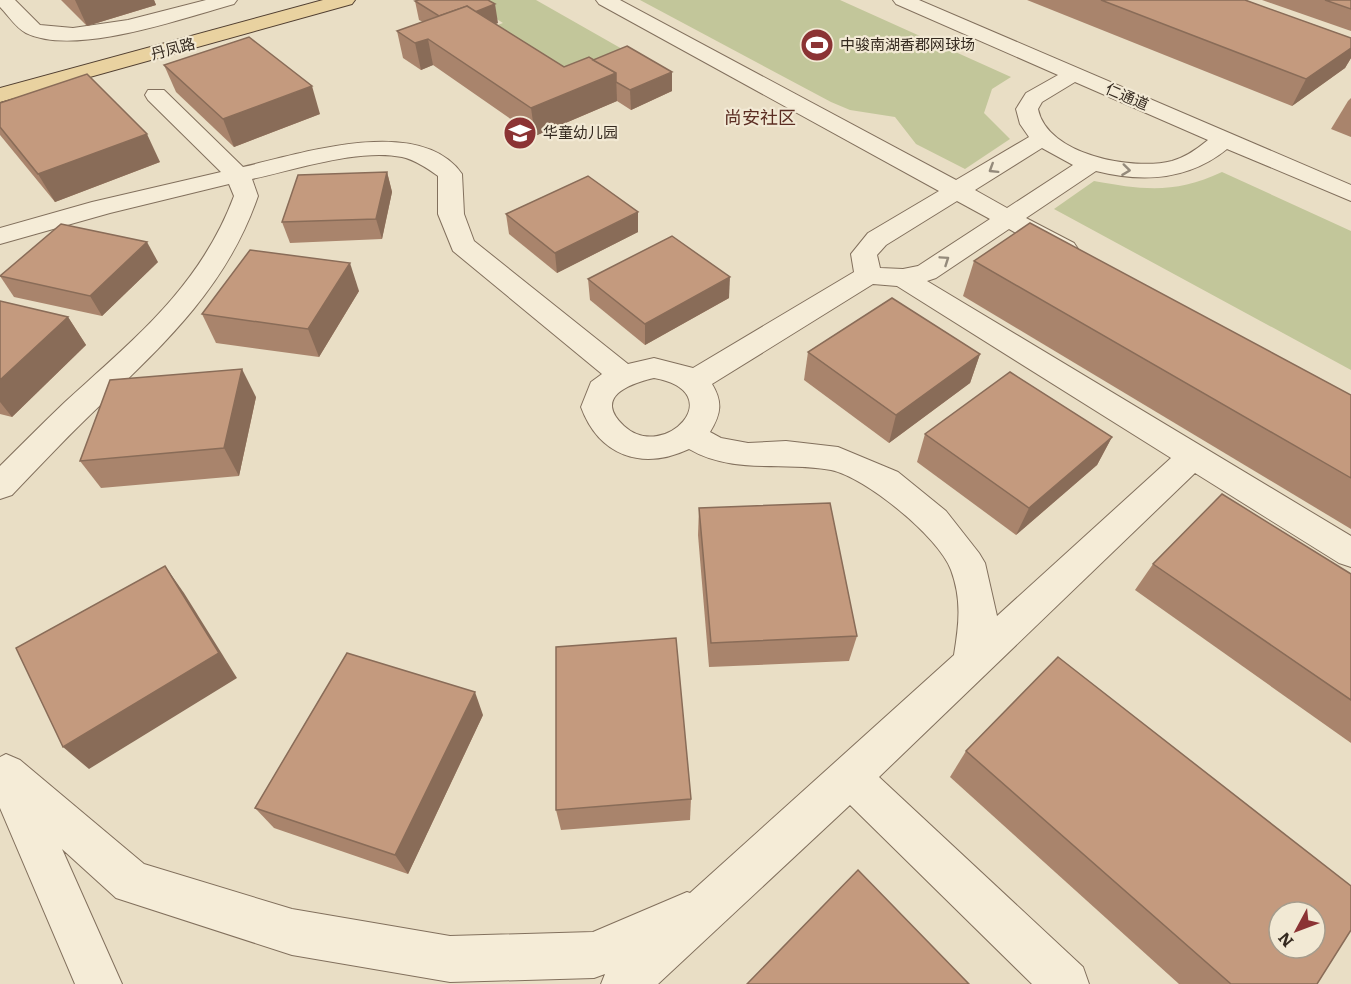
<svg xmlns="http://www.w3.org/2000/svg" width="1351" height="984" font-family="Literata,'Noto Sans SC',serif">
	<rect width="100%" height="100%" fill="#e9dec5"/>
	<!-- green -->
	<g fill="#c2c69a">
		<polygon points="466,0 536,0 638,58 564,89 476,33 503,23"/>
		<polygon points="640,0 840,0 1011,77 992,89 984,113 1010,139 965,169 916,144 895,117 850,110 831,102"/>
		<path d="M1222,172L1351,231V370L1054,209L1094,181C1143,190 1176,194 1222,172Z"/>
	</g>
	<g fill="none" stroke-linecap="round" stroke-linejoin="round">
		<!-- minor casing -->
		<g stroke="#82705d" stroke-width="2">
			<g id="minor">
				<path d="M0,0H15L40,25L73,28L128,20L206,0H237L234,4C183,18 75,57 26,33C16,28 8,15 0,7Z"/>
				<path d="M596,0H620L956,180L1029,137L1020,124L1016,109L1026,93L1058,75L896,4L893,0H919L1351,185V201L1227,149C1189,180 1143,183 1096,171L1026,218L1074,243L1078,249L1074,255C1052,260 1028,239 1009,229L936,278L927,281L1351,536V567L1339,563L1195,473L879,777L1083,967L1089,984H1032L850,805L658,984H601L605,974L594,978L450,982L292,955L116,898L62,849L122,984H75L0,808V757L6,754L20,760L144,864L292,909L450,936L593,932L687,892L690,893L954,655C959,624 962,600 951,570C939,537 865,477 831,470C783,461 733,475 689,449C642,471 599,456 581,407L591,382L602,374L453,251L438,214V176C427,168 415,160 402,157C359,148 294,170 252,179L258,196C226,290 158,350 88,417C62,442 37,469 12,495L0,499V466C22,444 43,423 65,402C134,339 200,287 234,196L229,184L110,213L0,244V228L92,202L221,172L148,100L145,95L148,90H164L243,167C300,154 420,114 462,174L464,214L474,241L628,364L654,358L693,368L854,272L851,254L868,233L939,191L599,4ZM1075,82L1208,140C1197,149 1186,157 1172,161C1133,171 1047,155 1038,109L1042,102ZM1042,148L1073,165L1007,208L975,190ZM957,201L990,219L918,266L903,269L880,268L877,255L886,245ZM873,284L897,286L1171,458L997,616L985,563L979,553L946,511L898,472L838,447L786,441L748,443L721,438L710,432C721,414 723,402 712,384ZM654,378C732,392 664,463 624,426C593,397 629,384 654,378Z"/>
			</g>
		</g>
		<!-- major casing -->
		<g stroke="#513f31" stroke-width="2">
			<polygon id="major" points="323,0 355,0 352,4 0,102 0,88"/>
		</g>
		<!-- minor -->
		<use href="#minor" fill="#f5ecd7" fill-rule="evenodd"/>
		<!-- major -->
		<use href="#major" fill="#e9d2a0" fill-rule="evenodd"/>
	</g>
	<!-- wall -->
	<g fill="#a9846c">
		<polygon points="61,0 154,0 156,5 87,26"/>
		<polygon points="1027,0 1245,0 1351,38 1351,58 1345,68 1292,106"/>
		<polygon points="1262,0 1351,0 1351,31"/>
		<polygon points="415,1 498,23 495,24 564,67 593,60 672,91 631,110 617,101 535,136 433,65 421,70 403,58 397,31 423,22 419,20"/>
		<polygon points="164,65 320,114 234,147 176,92"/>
		<polygon points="1351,98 1351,137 1331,129 1348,101"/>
		<polygon points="0,103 160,162 55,202 0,135"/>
		<polygon points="387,172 392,192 382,239 290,243 282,222"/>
		<polygon points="506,214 638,232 557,273 509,234"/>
		<polygon points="974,261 1351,395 1351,529 963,296"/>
		<polygon points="158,262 102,316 14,297 0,276"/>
		<polygon points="588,279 729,298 645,345 590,300"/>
		<polygon points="359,291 319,357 216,343 202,314"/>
		<polygon points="0,301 68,317 86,345 12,417 0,414"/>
		<polygon points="808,352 980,354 970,383 889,443 804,380"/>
		<polygon points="256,397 239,476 101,488 80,461"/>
		<polygon points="925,434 1112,437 1097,465 1016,535 917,462"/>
		<polygon points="699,508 857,636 849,661 709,667 698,535"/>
		<polygon points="1153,564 1351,574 1351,743 1135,590"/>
		<polygon points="483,715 408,874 274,828 255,808"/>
		<polygon points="966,751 1317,984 1179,984 950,777"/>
		<polygon points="691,799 690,820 561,830 556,810"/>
	</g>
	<!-- shaded-wall -->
	<g fill="#896c58">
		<polygon points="75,0 154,0 156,5 87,26"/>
		<polygon points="495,4 498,23 450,40 447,21"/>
		<polygon points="428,39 433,65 421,70 415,43"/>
		<polygon points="1351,48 1351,58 1345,68 1292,106 1306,79"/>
		<polygon points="672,72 672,91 631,110 630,90"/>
		<polygon points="616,73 617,101 535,136 531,108"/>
		<polygon points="312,86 320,114 234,147 223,119"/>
		<polygon points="147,134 160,162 55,202 38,174"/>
		<polygon points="387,172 392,192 382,239 376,219"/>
		<polygon points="638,212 638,232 557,273 555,253"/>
		<polygon points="147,242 158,262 102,316 90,296"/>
		<polygon points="350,263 359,291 319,357 308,329"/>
		<polygon points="730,277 729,298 645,345 645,324"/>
		<polygon points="68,317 86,345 12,417 0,402 0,380"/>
		<polygon points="980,354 970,383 889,443 896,415"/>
		<polygon points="242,369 256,397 239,476 224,448"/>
		<polygon points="1112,437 1097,465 1016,535 1029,508"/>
		<polygon points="165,566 184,593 237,678 89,769 63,747"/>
		<polygon points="475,692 483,715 408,874 395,855"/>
	</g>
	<!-- building -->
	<g fill="#c49a7e" stroke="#896c58" stroke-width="1.5" fill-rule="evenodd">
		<polygon points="419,0 488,0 495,4 475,12 467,6 439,16 415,1"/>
		<polygon points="1101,0 1245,0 1351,38 1351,48 1306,79"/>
		<polygon points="1325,0 1351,0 1351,9"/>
		<polygon points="467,6 564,67 589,57 616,73 531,108 428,39 415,43 397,31"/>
		<polygon points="249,37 312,86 223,119 164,65"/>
		<polygon points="627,46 672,72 630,90 616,82 616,73 593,60"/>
		<polygon points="87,74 147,134 38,174 0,127 0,103"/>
		<polygon points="387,172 376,219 282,222 298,175"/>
		<polygon points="588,176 638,212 555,253 506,214"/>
		<polygon points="1030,223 1351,395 1351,478 974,261"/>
		<polygon points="61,224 147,242 90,296 0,276"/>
		<polygon points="672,236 730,277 645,324 588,279"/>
		<polygon points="250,250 350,263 308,329 202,314"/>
		<polygon points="892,298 980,354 896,415 808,352"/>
		<polygon points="0,301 68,317 0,380"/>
		<polygon points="242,369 224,448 80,461 110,380"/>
		<polygon points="1010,372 1112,437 1029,508 925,434"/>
		<polygon points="1222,494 1351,574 1351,700 1153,564"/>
		<polygon points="830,503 857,636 711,643 699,508"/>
		<polygon points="165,566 219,653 63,747 16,648"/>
		<polygon points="676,638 691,799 556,810 556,647"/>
		<polygon points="347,653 475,692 395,855 255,808"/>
		<path d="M1058,657L1351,886V930L1317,984H1231L966,751ZM1279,912H1315V948H1279Z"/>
		<polygon points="858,870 969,984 747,984"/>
	</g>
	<!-- one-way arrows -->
	<defs><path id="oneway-chevron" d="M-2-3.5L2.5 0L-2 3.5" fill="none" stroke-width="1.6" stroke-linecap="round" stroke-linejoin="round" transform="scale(1.5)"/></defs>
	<g stroke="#948a7b">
		<use href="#oneway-chevron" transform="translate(993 169) rotate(148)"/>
		<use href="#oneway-chevron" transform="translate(1126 170) rotate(7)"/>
		<use href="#oneway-chevron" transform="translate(945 260) rotate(-34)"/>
	</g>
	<!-- icons -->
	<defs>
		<g id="stadium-disc" transform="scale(1.725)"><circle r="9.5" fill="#8b3334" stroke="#f2e9d4"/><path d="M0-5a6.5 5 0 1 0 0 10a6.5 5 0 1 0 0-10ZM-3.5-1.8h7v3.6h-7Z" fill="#fff"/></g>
		<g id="school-disc" transform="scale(1.725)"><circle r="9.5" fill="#8b3334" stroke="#f2e9d4"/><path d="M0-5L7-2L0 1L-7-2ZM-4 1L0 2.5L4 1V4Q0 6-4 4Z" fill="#fff"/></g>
	</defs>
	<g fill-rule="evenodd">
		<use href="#stadium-disc" x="817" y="45"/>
		<use href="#school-disc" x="520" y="133"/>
	</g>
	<g text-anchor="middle" stroke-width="4.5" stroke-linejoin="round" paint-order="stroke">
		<!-- far-poi labels -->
		<g font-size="15" fill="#34291f" stroke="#f2e9d4" text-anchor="start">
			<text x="840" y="50">中骏南湖香郡网球场</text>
			<text x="543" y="138">华童幼儿园</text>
		</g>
		<!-- far-street labels -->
		<g font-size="15" fill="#34291f" stroke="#f2e9d4">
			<text transform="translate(173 49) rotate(-15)" y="5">丹凤路</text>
			<text transform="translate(1127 97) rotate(23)" y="5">仁通道</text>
		</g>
		<!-- far-quarter labels -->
		<g font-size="18" fill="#5c2e23" stroke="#f2e9d4">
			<text x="760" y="124">尚安社区</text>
		</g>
	</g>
	<!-- north arrow -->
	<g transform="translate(1297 930) rotate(229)"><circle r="28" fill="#f2e9d4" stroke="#a69c8c" stroke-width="1.5"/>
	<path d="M0-4.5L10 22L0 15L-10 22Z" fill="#8b3334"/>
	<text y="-9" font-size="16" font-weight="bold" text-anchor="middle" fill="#34291f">N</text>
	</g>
</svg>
